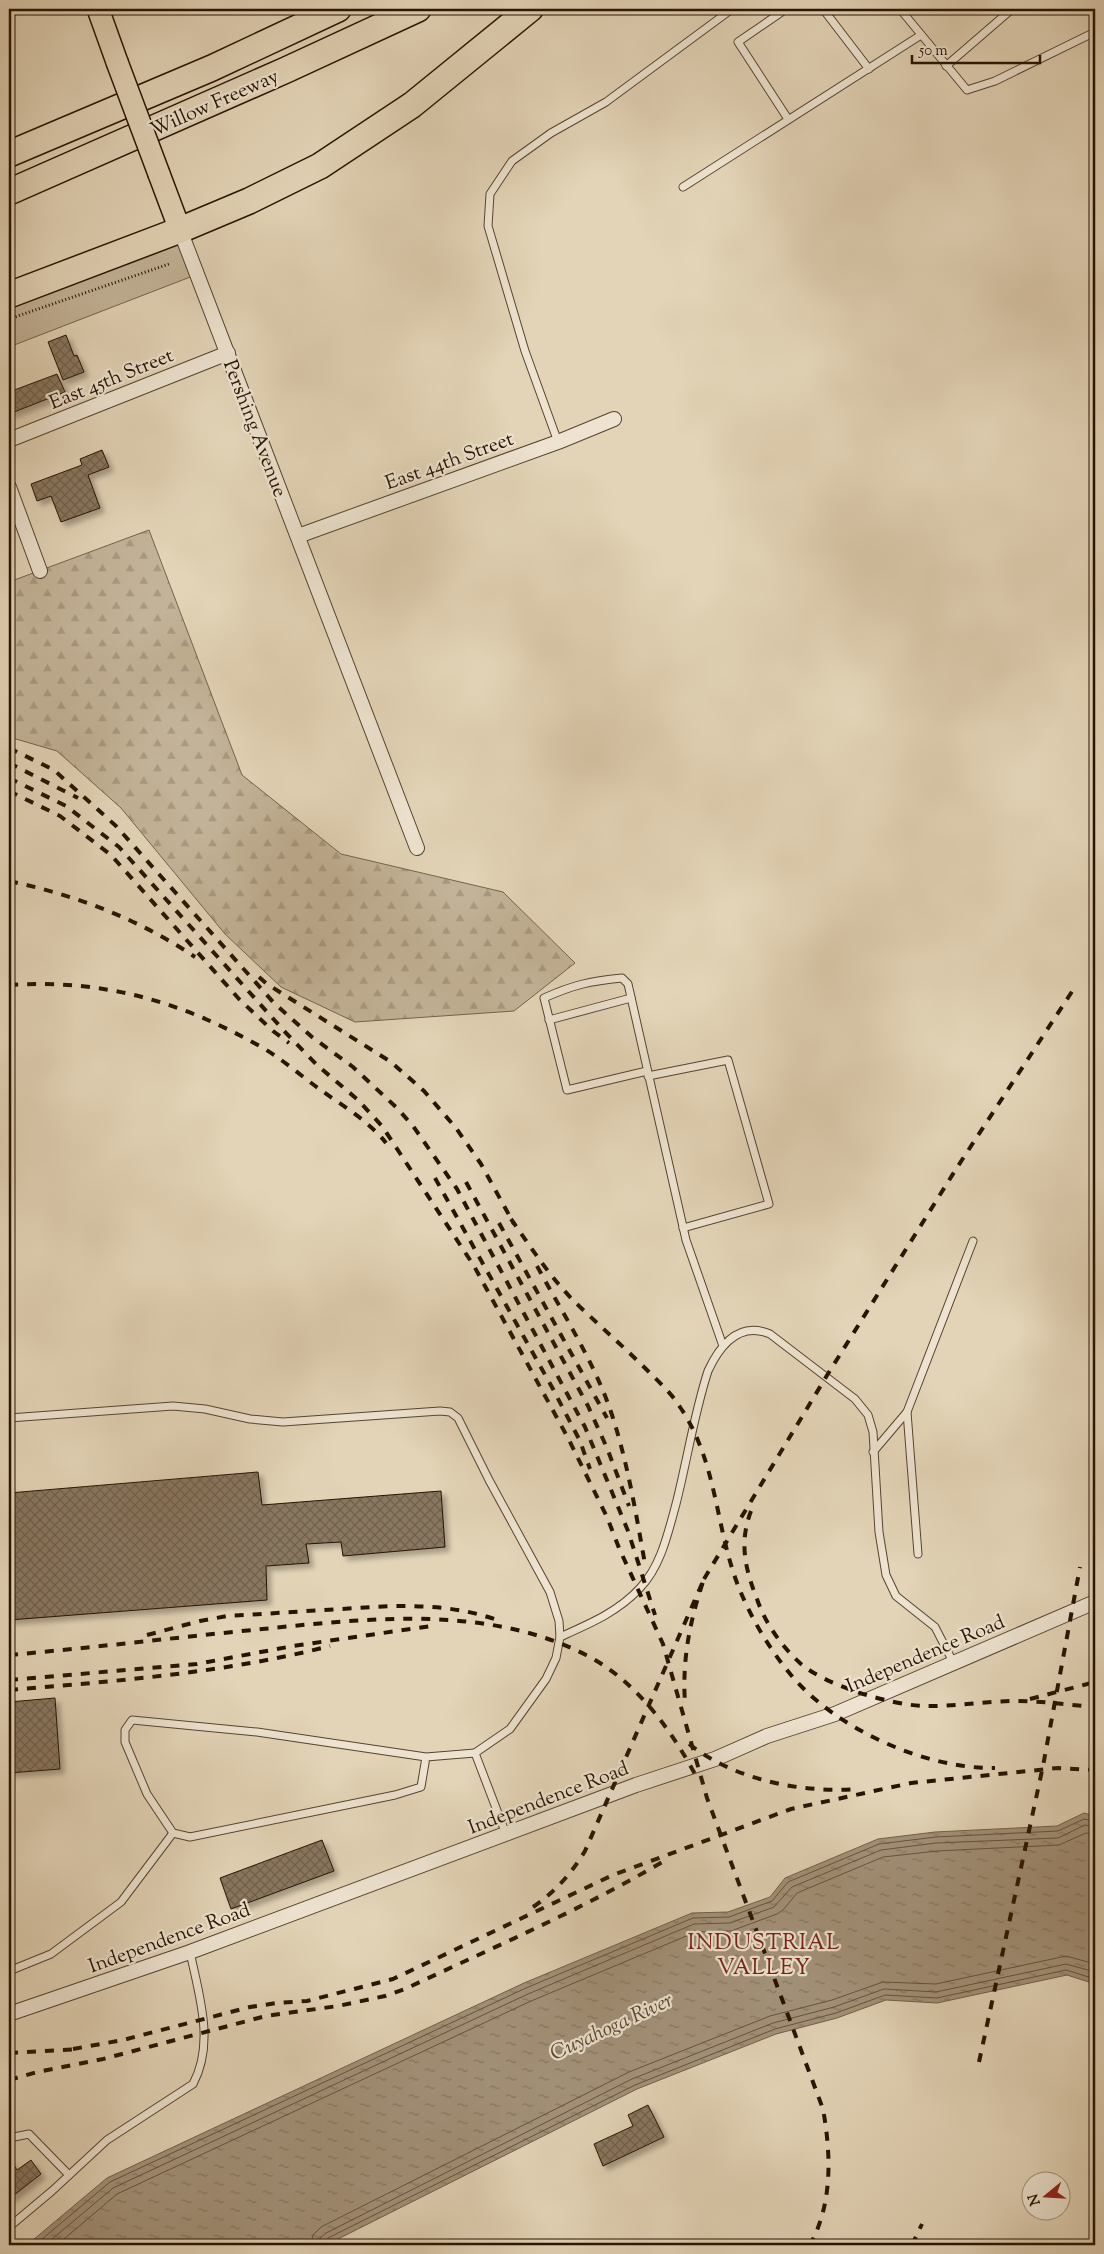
<svg xmlns="http://www.w3.org/2000/svg" width="1104" height="2254" font-family="'Sorts Mill Goudy',serif">
	<defs>
		<pattern id="forest-firs" width="22" height="20" patternUnits="userSpaceOnUse" patternTransform="scale(1.25)"><rect width="22" height="20" fill="#c3b398"/><path d="M5 1l3.5 6h-7zM16 11l3.5 6h-7z" fill="#a89981"/></pattern>
		<pattern id="water-ripples" width="26" height="14" patternUnits="userSpaceOnUse" patternTransform="scale(1.25)"><rect width="26" height="14" fill="#a3927a"/><path d="M2 4q2-2 4 0t4 0M15 11q2-2 4 0t4 0" fill="none" stroke="#857662"/></pattern>
		<pattern id="building-cross-hatch" width="8" height="8" patternUnits="userSpaceOnUse" patternTransform="scale(1.25)"><rect width="8" height="8" fill="#897761"/><path d="M0 0l8 8M0 8l8-8" fill="none" stroke="#70604e"/></pattern>
		<filter id="shadow"><feDropShadow dx="4.5" dy="4.5" stdDeviation="2.5" flood-color="#0004"/></filter>
	</defs>
	<rect width="100%" height="100%" fill="#e3d4b7"/>
	<filter id="stains"><feTurbulence type="fractalNoise" baseFrequency=".004" numOctaves="4"/><feColorMatrix values="0 0 0 0 .2 0 0 0 0 .09 0 0 0 0 .02 0 0 0 .5 -.17"/></filter>
	<radialGradient id="worn" r=".72"><stop offset=".6" stop-color="#630" stop-opacity="0"/><stop offset="1" stop-color="#630" stop-opacity=".3"/></radialGradient>
	<!-- green -->
	<polygon fill="#c3b398" stroke="#76634e" points="180,230 198,274 9,347 9,295"/>
	<!-- forest -->
	<polygon fill="url(#forest-firs)" stroke="#76634e" points="149,530 242,775 341,854 503,892 575,963 514,1011 355,1022 281,987 225,934 121,808 57,751 9,737 9,582"/>
	<!-- water -->
	<polygon fill="url(#water-ripples)" stroke="#725f4a" points="1084,1813 1095,1816 1095,1984 1067,1975 937,2003 886,2000 837,2018 776,2034 637,2089 326,2245 27,2245 107,2178 524,1983 692,1913 728,1912 770,1897 785,1878 878,1839 935,1832 1057,1826"/>
	<g fill="none" stroke-linecap="round" stroke-linejoin="round">
		<!-- shore -->
		<g stroke="#66523e" stroke-width="1">
			<polyline points="35,2245 110,2182 526,1988 693,1918 729,1917 772,1901 788,1882 879,1844 936,1837 1058,1831 1084,1819 1095,1821"/>
			<polyline points="45,2245 113,2188 528,1994 694,1924 730,1923 774,1907 792,1887 881,1850 936,1843 1058,1838 1085,1825 1095,1827"/>
			<polyline points="57,2245 117,2194 531,2001 696,1932 731,1931 777,1914 783,1910 797,1893 883,1857 937,1851 1059,1845 1086,1833 1095,1834"/>
			<polyline points="311,2245 313,2235 321,2227 629,2072 770,2016 832,2000 883,1982 936,1984 1066,1956 1095,1964"/>
			<polyline points="319,2245 320,2238 326,2233 632,2079 773,2023 834,2007 884,1989 936,1992 1066,1964 1095,1972"/>
			<polyline points="325,2245 328,2238 635,2085 775,2029 836,2013 885,1995 937,1998 1066,1970 1095,1979"/>
		</g>
	</g>
	<!-- building -->
	<g fill="url(#building-cross-hatch)" stroke="#281303" filter="url(#shadow)">
		<polygon points="66,335 74,356 77,355 84,372 63,380 48,342"/>
		<polygon points="57,374 65,392 9,414 9,392"/>
		<polygon points="102,450 109,467 88,475 100,508 61,522 51,496 37,501 31,484 82,465 80,459"/>
		<polygon points="258,1472 262,1505 441,1491 445,1547 343,1556 341,1542 306,1544 309,1563 266,1566 267,1600 9,1620 9,1493"/>
		<polygon points="55,1698 60,1769 9,1773 9,1702"/>
		<polygon points="322,1840 334,1871 231,1909 220,1878"/>
		<polygon points="648,2105 664,2137 603,2166 594,2144 633,2126 628,2115"/>
		<polygon points="9,2158 17,2170 31,2160 41,2174 9,2199"/>
	</g>
	<g fill="none" stroke-linecap="round" stroke-linejoin="round">
		<!-- lane casing -->
		<g stroke="#574330" stroke-width="9">
			<g id="lane">
				<polyline points="786,9 738,42 788,119"/>
				<polyline points="823,9 869,69"/>
				<polyline points="900,9 967,90 995,81 1095,32"/>
				<polyline points="956,9 957,9"/>
				<polyline points="9,11 14,9"/>
				<polyline points="946,66 1012,9"/>
				<polyline points="683,187 921,35"/>
				<polyline points="558,442 525,351 488,226 490,194 512,161 551,133 606,102 732,9"/>
				<polyline points="549,1020 631,998"/>
				<path d="M647,1071L567,1090L544,998C573,985 590,981 622,978L628,984L686,1240L723,1346"/>
				<polyline points="648,1076 728,1060 769,1204 683,1228"/>
				<polyline points="907,1412 918,1554"/>
				<polyline points="9,1418 173,1406 205,1409 250,1419 283,1422 440,1411 450,1412 458,1418 489,1480 550,1592 559,1621 560,1637 556,1658 546,1679 510,1729 475,1753 506,1834"/>
				<polyline points="873,1452 907,1412 973,1241"/>
				<path d="M560,1637C589,1624 618,1612 640,1588C661,1566 668,1533 676,1504C687,1461 694,1414 708,1371C720,1345 739,1321 770,1334L855,1399L868,1415L873,1432L879,1532L886,1575L896,1596L935,1627L953,1662"/>
				<polyline points="426,1757 421,1787 395,1795 190,1837 173,1833 147,1794 125,1742 125,1730 132,1720 257,1732 426,1757 475,1753"/>
				<polyline points="9,1971 51,1954 121,1902 173,1833"/>
				<polyline points="9,2138 29,2134 69,2175"/>
				<path d="M9,2227L52,2191L107,2140L193,2084C215,2043 199,1995 190,1952"/>
			</g>
		</g>
		<!-- street casing -->
		<g stroke="#574330" stroke-width="16">
			<g id="street">
				<polyline points="180,230 417,848"/>
				<polyline points="9,440 228,353"/>
				<polyline points="9,487 40,571"/>
				<polyline points="298,536 558,442 614,419"/>
				<polyline points="9,2014 190,1952 636,1785 715,1759 767,1736 835,1714 1095,1602"/>
			</g>
		</g>
		<!-- primary casing -->
		<g stroke="#281303" stroke-width="24">
			<g id="primary">
				<polyline points="98,9 117,62"/>
				<polyline points="159,174 180,230"/>
			</g>
		</g>
		<!-- highway casing -->
		<g stroke="#281303" stroke-width="28">
			<g id="highway">
				<polyline points="9,154 212,68 338,9"/>
				<polyline points="9,192 286,70 418,9"/>
				<polyline points="9,295 180,230 249,201 320,166 412,105 530,9"/>
			</g>
		</g>
		<!-- path -->
		<polyline stroke="#281303" stroke-width="3" stroke-dasharray="1 2.5" stroke-linecap="butt" points="9,319 169,264"/>
		<!-- lane -->
		<use href="#lane" stroke="#ede3d0" stroke-width="7"/>
		<!-- street -->
		<use href="#street" stroke="#ede3d0" stroke-width="14"/>
		<!-- primary -->
		<use href="#primary" stroke="#e3d4b7" stroke-width="21"/>
		<!-- highway -->
		<use href="#highway" stroke="#e3d4b7" stroke-width="25"/>
		<!-- rail -->
		<g stroke="#281303" stroke-width="4" stroke-dasharray="9 9" stroke-linecap="butt">
			<polyline points="9,748 54,770 116,826 274,1003 312,1037 353,1067 397,1108 413,1126 457,1189 585,1427 628,1531 655,1615"/>
			<polyline points="9,763 78,798"/>
			<path d="M9,778L66,806L119,847L286,1033L317,1065L358,1100L382,1126L474,1266L568,1438L607,1517L619,1548L663,1644L707,1798L823,2109C831,2154 833,2203 810,2245"/>
			<polyline points="9,791 60,816 111,855 239,999 273,1031 289,1043"/>
			<path d="M9,881C75,895 139,919 195,957"/>
			<polyline points="259,977 267,984 391,1062 424,1091 456,1128 481,1164 514,1224"/>
			<path d="M9,985C103,979 181,1001 263,1048C282,1059 300,1075 318,1088C341,1105 368,1120 386,1143"/>
			<polyline points="435,1178 553,1389 580,1441 590,1469"/>
			<polyline points="466,1182 588,1406 607,1448 629,1506"/>
			<path d="M511,1219C532,1249 552,1280 578,1305C602,1328 626,1349 649,1372C660,1383 672,1394 680,1407C718,1463 715,1528 739,1588C751,1618 770,1650 791,1675C836,1729 925,1769 995,1768"/>
			<polyline points="499,1223 607,1418"/>
			<path d="M537,1266C563,1314 595,1363 612,1415C628,1464 636,1514 645,1564"/>
			<path d="M751,1511C739,1542 745,1569 757,1599C765,1623 782,1647 801,1664C827,1686 889,1704 922,1706C953,1707 985,1701 1016,1701C1042,1701 1069,1705 1095,1707"/>
			<polyline points="704,1579 826,1377 958,1166 1073,990"/>
			<path d="M147,1635L200,1621L227,1616C265,1614 303,1611 342,1609C396,1605 448,1602 500,1621"/>
			<path d="M9,1655C90,1648 171,1638 253,1630C362,1619 484,1603 586,1655C635,1680 671,1729 696,1776"/>
			<polyline points="9,1680 197,1664 293,1646 431,1626"/>
			<path d="M9,1690C117,1681 225,1673 330,1646"/>
			<polyline points="1030,1699 1095,1682"/>
			<path d="M689,1744C735,1780 800,1793 857,1789"/>
			<path d="M533,1907C556,1891 571,1874 585,1851L704,1579C690,1620 682,1659 685,1703"/>
			<polyline points="73,2049 123,2040 250,2007 277,2003 307,2001 393,1979 613,1875 791,1809 911,1783 1058,1768 1095,1770"/>
			<polyline points="9,2053 79,2049"/>
			<polyline points="979,2062 1043,1766 1080,1567"/>
			<path d="M9,2080L37,2072L103,2059L266,2016L338,2006L385,1996L405,1989C492,1948 581,1910 664,1861"/>
			<polyline points="912,2245 922,2224"/>
		</g>
		<!-- primary-bridge casing -->
		<g stroke="#281303" stroke-width="24" stroke-linecap="butt">
			<polyline id="primary-bridge" points="117,62 159,174"/>
		</g>
		<!-- primary-bridge -->
		<use href="#primary-bridge" stroke="#e3d4b7" stroke-width="21"/>
	</g>
	<g text-anchor="middle" stroke-width="4.5" stroke-linejoin="round" paint-order="stroke">
		<!-- street labels -->
		<g font-size="20" fill="#281303" stroke="#ede3d0">
			<text transform="translate(214 102) rotate(-24)" y="7">Willow Freeway</text>
			<text transform="translate(111 378) rotate(-22)" y="7">East 45th Street</text>
			<text transform="translate(256 428) rotate(69)" y="7">Pershing Avenue</text>
			<text transform="translate(449 460) rotate(-20)" y="7">East 44th Street</text>
			<text transform="translate(925 1653) rotate(-23)" y="7">Independence Road</text>
			<text transform="translate(548 1797) rotate(-21)" y="7">Independence Road</text>
			<text transform="translate(169 1937) rotate(-20)" y="7">Independence Road</text>
		</g>
		<!-- water labels -->
		<g font-size="21" font-style="italic" fill="#594633" stroke="#ede3d0">
			<text transform="translate(611 2026) rotate(-25)" y="7">Cuyahoga River</text>
		</g>
		<!-- quarter labels -->
		<g font-size="22" letter-spacing="1" fill="#7a1f14" stroke="#ede3d0">
			<text x="764" y="1949">INDUSTRIAL<tspan x="764" dy="25">VALLEY</tspan></text>
		</g>
	</g>
	<!-- margin -->
	<rect width="1104" height="2254" fill="none" stroke="#e3d4b7" stroke-width="30"/>
	<rect x="10" y="10" width="1084" height="2234" fill="none" stroke="#281303" stroke-width="2.5"/>
	<rect x="15" y="15" width="1074" height="2224" fill="none" stroke="#281303"/>
	<!-- north arrow -->
	<g transform="translate(1046 2196) rotate(252)"><circle r="24" fill="#ede3d0" stroke="#9e907e"/>
	<path d="M0-4L9 19L0 12L-9 19Z" fill="#8f2418"/>
	<text y="-8" font-size="14" font-weight="bold" text-anchor="middle" fill="#281303">N</text>
	</g>
	<!-- scale -->
	<path d="M912 55v8h128v-8" fill="none" stroke="#281303" stroke-width="2.5"/>
	<text x="919" y="55" font-size="15" fill="#281303" stroke="#ede3d0" stroke-width="4" paint-order="stroke">50 m</text>
	<rect width="100%" height="100%" filter="url(#stains)"/>
	<rect width="100%" height="100%" fill="url(#worn)"/>
</svg>
